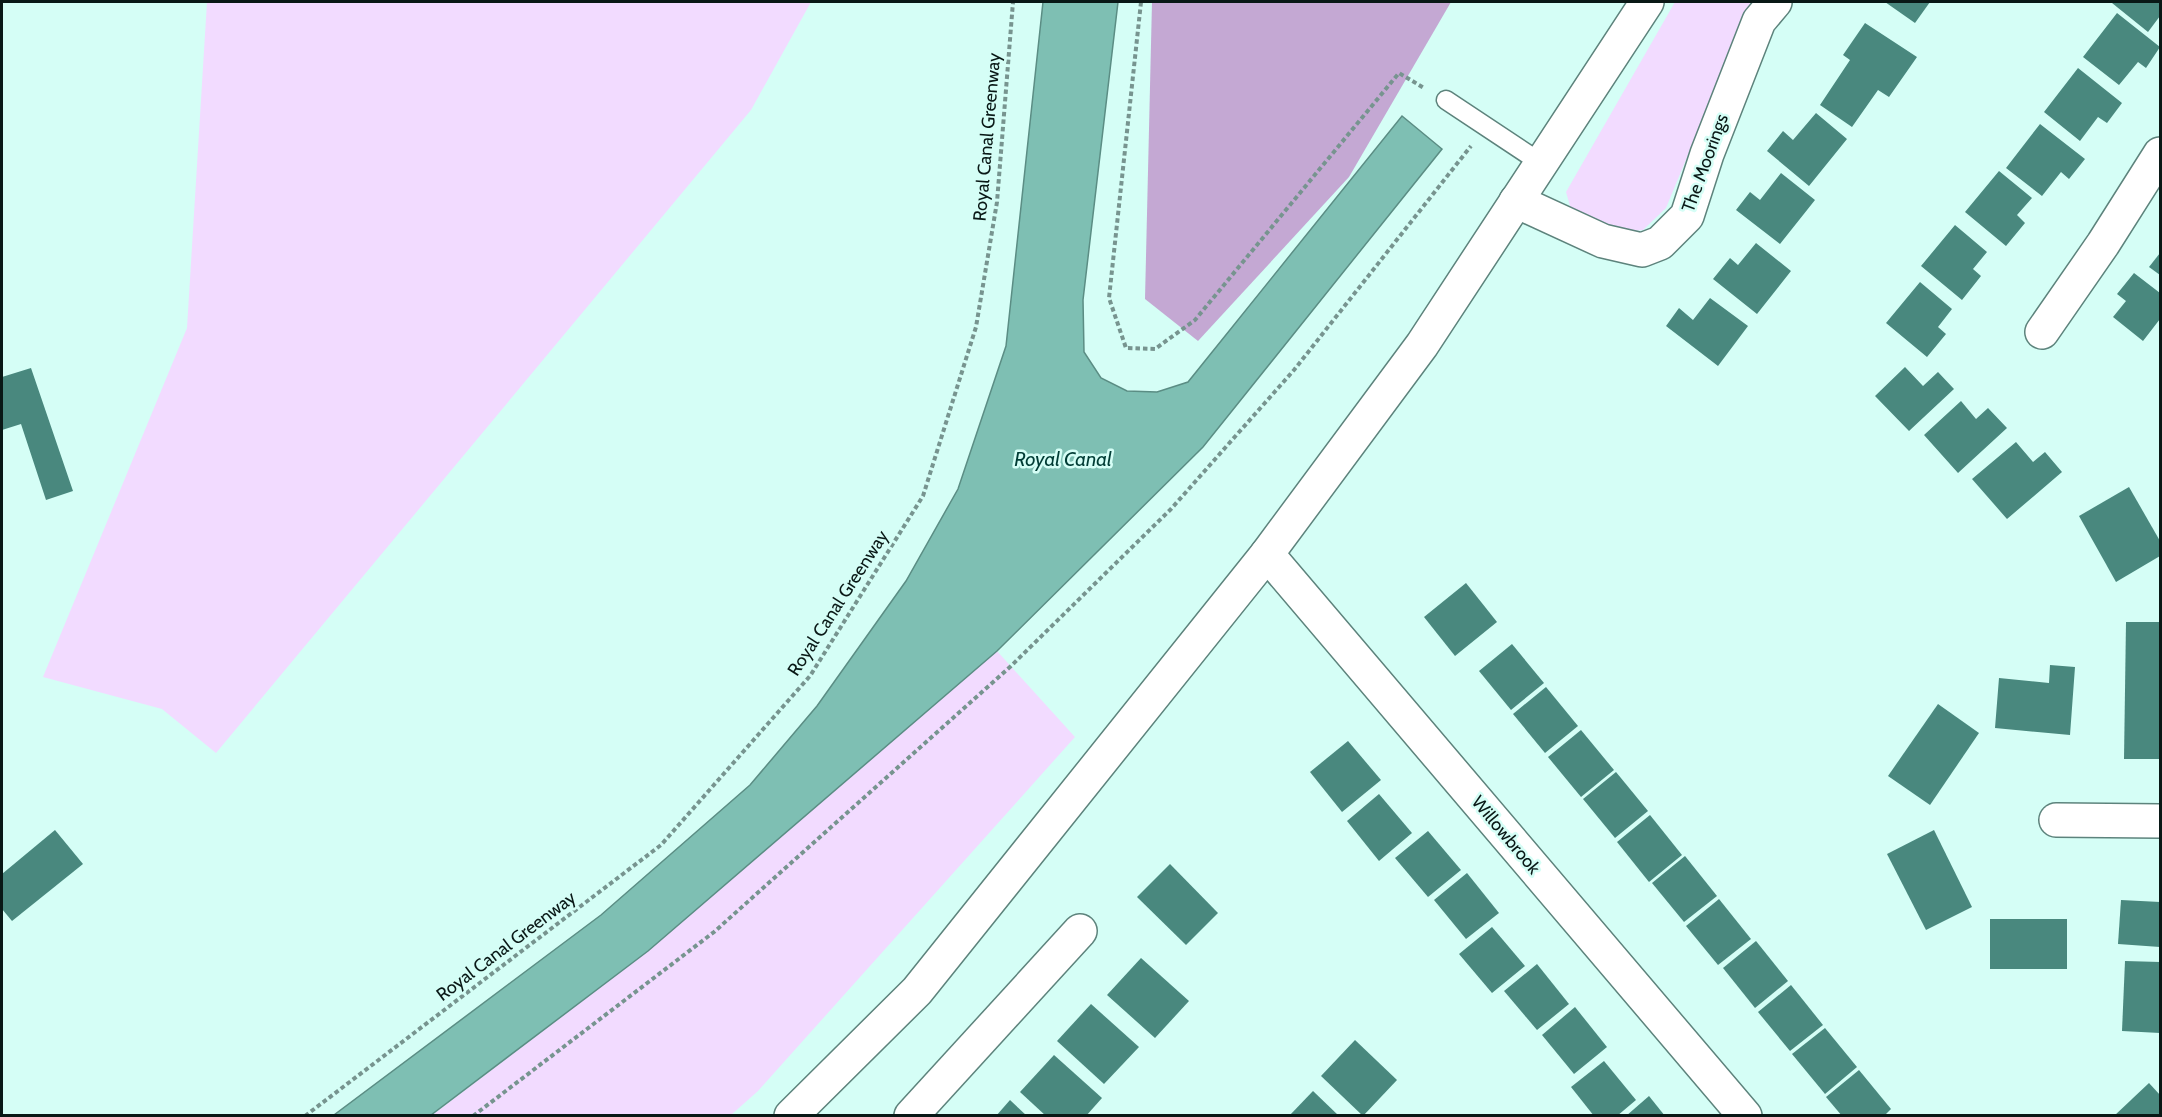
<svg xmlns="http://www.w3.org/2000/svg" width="2162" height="1117" font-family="Cabin,sans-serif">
	<rect width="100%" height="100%" fill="#d5fef6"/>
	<!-- green -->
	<g fill="#f2dbff">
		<polygon points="207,2 811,2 751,110 216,753 162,709 43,677 187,328"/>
		<polygon points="1675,2 1754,2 1742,24 1666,208 1643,230 1617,232 1572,213 1566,192"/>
		<polygon points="997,651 1075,737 758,1091 731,1115 431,1116 648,951"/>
	</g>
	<!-- forest -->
	<polygon fill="#c4a8d3" points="1152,2 1451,2 1349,177 1198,341 1145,299"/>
	<!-- water -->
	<polygon fill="#7ebfb3" stroke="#5b8d84" stroke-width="1.5" points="1043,2 1118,2 1083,300 1084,352 1101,378 1127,391 1157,392 1188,382 1402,116 1442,149 1203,447 997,651 648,951 431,1115 334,1115 601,915 750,785 817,706 906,581 958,489 1006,346"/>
	<!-- building -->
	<g fill="#49887e">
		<polygon points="1885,2 1930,2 1915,23"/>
		<polygon points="2113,2 2160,2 2160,16 2148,32 2112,3"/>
		<polygon points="2117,13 2160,47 2146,68 2138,62 2119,85 2083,57"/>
		<polygon points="1865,23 1917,57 1889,97 1878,90 1852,127 1820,105 1850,60 1843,55"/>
		<polygon points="2078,68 2122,103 2107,123 2098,117 2080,141 2044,112"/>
		<polygon points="1816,113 1847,139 1809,186 1767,151 1783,131 1793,140"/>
		<polygon points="2040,124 2085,159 2069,179 2061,172 2042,196 2006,168"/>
		<polygon points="1999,171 2032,198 2017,215 2025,223 2006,246 1965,212"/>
		<polygon points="1781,173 1815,200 1780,244 1736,210 1750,192 1760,200"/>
		<polygon points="1955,225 1987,252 1973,269 1981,276 1962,300 1921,266"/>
		<polygon points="1756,243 1791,271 1757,314 1713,279 1730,258 1738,265"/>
		<polygon points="2160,253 2160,275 2149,267"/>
		<polygon points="2134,273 2160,293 2160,319 2143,341 2113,317 2126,301 2117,294"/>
		<polygon points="1920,282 1952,309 1938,327 1946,334 1927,357 1886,323"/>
		<polygon points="1710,298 1748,326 1718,366 1666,326 1679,308 1693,320"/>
		<polygon points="1905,367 1923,386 1938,372 1954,389 1909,431 1875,396"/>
		<polygon points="31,368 73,491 46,500 21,424 2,430 2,377"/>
		<polygon points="1961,401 1976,419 1988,408 2007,428 1958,473 1924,435"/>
		<polygon points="2016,442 2033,462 2045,452 2062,472 2007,519 1972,479"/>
		<polygon points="2129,487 2160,541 2160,556 2116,582 2079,516"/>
		<polygon points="1466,583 1497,622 1455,656 1424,617"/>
		<polygon points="2126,622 2160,622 2160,759 2124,759"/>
		<polygon points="1512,644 1544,683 1511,710 1479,671"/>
		<polygon points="2050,665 2075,667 2070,735 1995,728 1999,678 2049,683"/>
		<polygon points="1546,687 1578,726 1545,753 1513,714"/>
		<polygon points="1938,704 1979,733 1930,805 1888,776"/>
		<polygon points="1581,730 1614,770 1581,797 1548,757"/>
		<polygon points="1348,741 1381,780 1342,812 1310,772"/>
		<polygon points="1616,772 1648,811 1615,838 1583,799"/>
		<polygon points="1379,794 1412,833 1379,861 1347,821"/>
		<polygon points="1650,815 1682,855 1649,882 1617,842"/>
		<polygon points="55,830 83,864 12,921 2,909 2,874"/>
		<polygon points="1934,830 1972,907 1926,930 1887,854"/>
		<polygon points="1428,831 1461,870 1428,897 1395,858"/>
		<polygon points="1685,856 1717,896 1684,922 1652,883"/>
		<polygon points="1170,864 1218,913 1186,945 1137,897"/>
		<polygon points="1467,873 1499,913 1466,939 1434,900"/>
		<polygon points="1719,899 1751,939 1718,965 1686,926"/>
		<polygon points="2121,900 2160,902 2160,947 2118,944"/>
		<rect x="1990" y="919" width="77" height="50"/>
		<polygon points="1492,927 1525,966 1492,993 1459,954"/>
		<polygon points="1756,941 1788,981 1755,1008 1723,968"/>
		<polygon points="1141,958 1189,1001 1155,1038 1107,995"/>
		<polygon points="2125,961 2160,962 2160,1033 2122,1031"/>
		<polygon points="1537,964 1569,1004 1537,1030 1504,991"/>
		<polygon points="1791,985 1823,1025 1790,1051 1758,1012"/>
		<polygon points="1091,1004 1139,1047 1104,1084 1057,1041"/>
		<polygon points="1575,1007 1607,1047 1574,1074 1542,1035"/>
		<polygon points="1825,1028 1857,1067 1825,1094 1792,1054"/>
		<polygon points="1355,1040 1397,1080 1363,1116 1321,1076"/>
		<polygon points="1054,1055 1102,1098 1086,1116 1046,1116 1020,1092"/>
		<polygon points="1604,1061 1636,1100 1617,1116 1594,1116 1571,1087"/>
		<polygon points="1859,1070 1891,1109 1884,1116 1842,1116 1826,1097"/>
		<polygon points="2149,1083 2160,1095 2160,1116 2114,1116"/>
		<polygon points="1313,1091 1339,1116 1289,1116"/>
		<polygon points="1649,1096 1665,1116 1626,1116"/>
		<polygon points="1010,1100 1027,1116 996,1116"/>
	</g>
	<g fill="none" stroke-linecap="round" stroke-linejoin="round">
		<!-- service casing -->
		<g stroke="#5d837c" stroke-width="21">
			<polyline id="service" points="1446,100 1541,163"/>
		</g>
		<!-- minor casing -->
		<g stroke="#5d837c" stroke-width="36">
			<g id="minor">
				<polyline points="1516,201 1603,241 1642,250 1660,243 1687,216 1707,154 1759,21 1775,2"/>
				<polyline points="2042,332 2103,244 2160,154"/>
				<polyline points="1267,554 1745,1116"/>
				<polyline points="2056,820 2160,821"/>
				<polyline points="911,1116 1080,931"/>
			</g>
		</g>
		<!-- secondary casing -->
		<g stroke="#5d837c" stroke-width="36">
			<polyline id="secondary" points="791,1116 917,991 1267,554 1422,345 1647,2"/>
		</g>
		<!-- path -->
		<g stroke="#77948f" stroke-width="4" stroke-dasharray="4.5 3" stroke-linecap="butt">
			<polyline points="1141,2 1109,298 1126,348 1155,349 1195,320 1399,73 1424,88"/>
			<polyline points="305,1116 661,845 810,676 923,496 976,327 997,202 1013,2"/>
			<polyline points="473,1116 714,932 1011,666 1171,509 1294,370 1471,146"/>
		</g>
		<!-- service -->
		<use href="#service" stroke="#fff" stroke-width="18"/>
		<!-- minor -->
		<use href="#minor" stroke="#fff" stroke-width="33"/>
		<!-- secondary -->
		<use href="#secondary" stroke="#fff" stroke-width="33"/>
	</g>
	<g text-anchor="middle" stroke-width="5" stroke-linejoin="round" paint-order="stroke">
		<!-- street labels -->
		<g font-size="18" fill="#091816" stroke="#d5fef6">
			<text transform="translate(987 137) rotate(-85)" y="6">Royal Canal Greenway</text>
			<text transform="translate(1705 163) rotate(-70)" y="6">The Moorings</text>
			<text transform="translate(838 603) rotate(-57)" y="6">Royal Canal Greenway</text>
			<text transform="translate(1506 835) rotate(50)" y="6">Willowbrook</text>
			<text transform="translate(506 946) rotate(-37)" y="6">Royal Canal Greenway</text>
		</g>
		<!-- water labels -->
		<g font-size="20" font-style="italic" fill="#003c35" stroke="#d5fef6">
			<text x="1063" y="466">Royal Canal</text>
		</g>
	</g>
	<!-- border -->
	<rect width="2162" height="1117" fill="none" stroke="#091816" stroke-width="6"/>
</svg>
